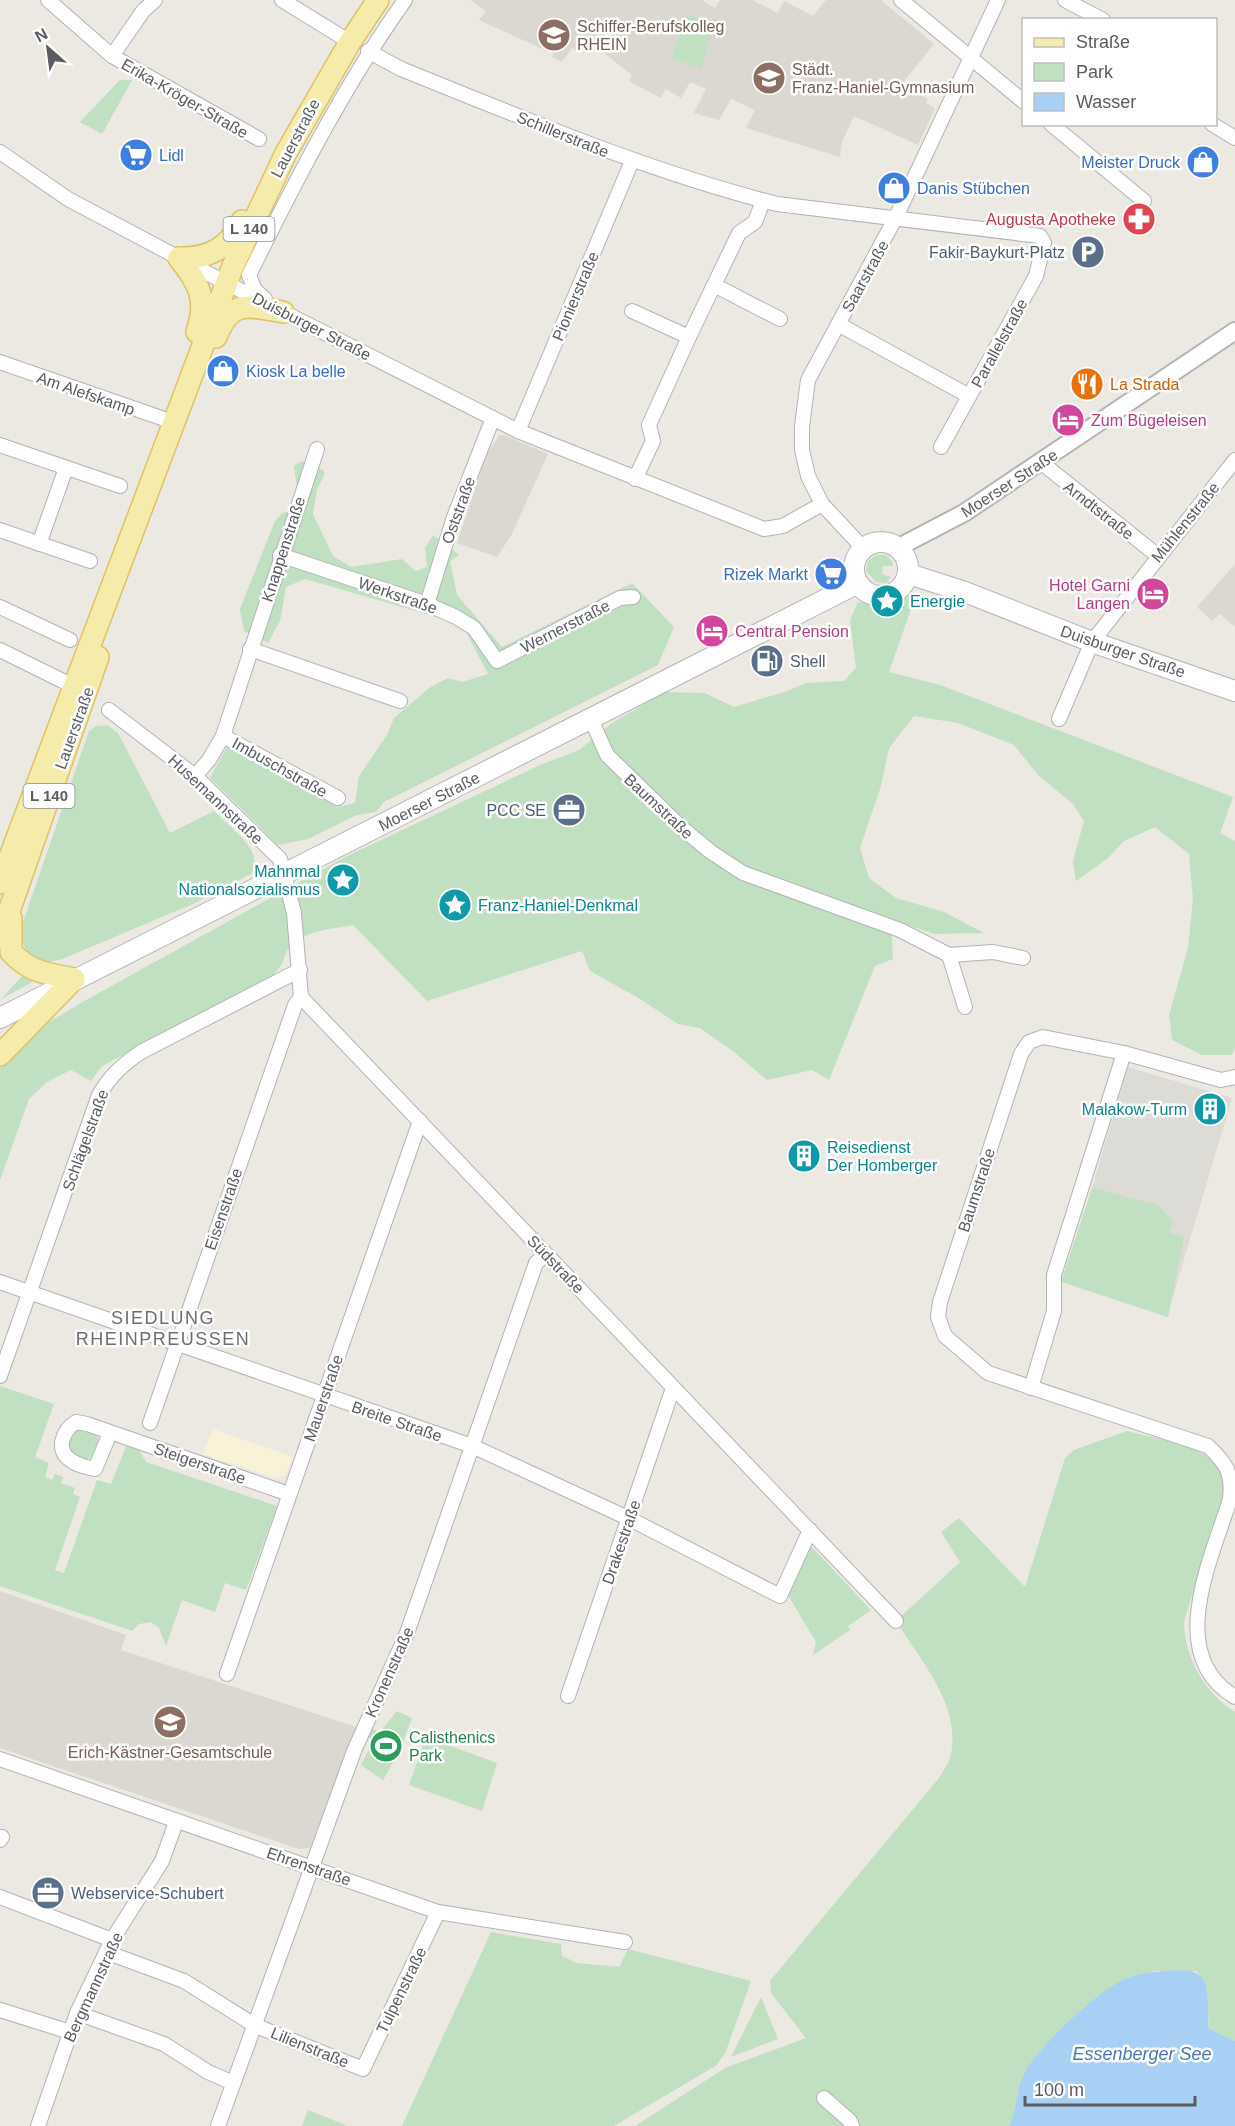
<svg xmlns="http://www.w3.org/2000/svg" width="1235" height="2126" font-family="Arial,sans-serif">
	<rect width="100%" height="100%" fill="#ebe9e1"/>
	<!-- commercial -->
	<polygon fill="#f9f2d8" points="213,1429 293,1457 285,1475 276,1478 203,1454"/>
	<!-- industrial -->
	<polygon fill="#dcdbd6" points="1128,1067 1232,1098 1168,1313 1064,1282"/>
	<!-- education -->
	<g fill="#dad8d0">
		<polygon points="470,0 702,0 715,8 720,0 752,0 778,13 784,1 813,16 826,0 881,0 934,44 901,85 928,99 926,103 935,108 918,145 854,116 842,142 840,157 746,128 755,110 731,99 719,120 694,113 706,89 690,82 681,98 666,89 660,98 629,81 632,75 590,42 580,53 572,48 562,62 552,57 554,51 549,52 479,20 486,11"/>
		<polygon points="499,435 504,435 548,454 512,534 497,557 457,543 486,456"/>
		<polygon points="1235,564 1235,627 1220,614 1212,621 1197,607"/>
		<polygon points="0,1591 126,1635 121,1650 356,1727 310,1848 299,1849 0,1748"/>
	</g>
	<!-- green -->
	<g fill="#c0e0c1">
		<polygon points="686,14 715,23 701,68 672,59"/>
		<polygon points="120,80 132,80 102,134 80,122"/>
		<polygon points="302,461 323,470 325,474 317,489 313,514 333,556 351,567 402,559 416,571 427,567 425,548 433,535 459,555 450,561 457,595 502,647 632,583 674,627 658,665 384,802 376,812 357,815 308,839 278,845 210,778 228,745 338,807 355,803 359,776 387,735 394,718 429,688 448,678 462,682 488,674 466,632 447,620 305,579 286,587 280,621 268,643 244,631 240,609 275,521 282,513 293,511 298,494 294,466"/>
		<polygon points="876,555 886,555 893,562 893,566 883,566 882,574 891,577 886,583 876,582 866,571 868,561"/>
		<path d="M917,592L889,672L940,685L1233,797L1220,833L1235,841V1049L1231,1055H1202L1172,1040L1169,1015L1188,948L1193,899L1189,854L1155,827L1124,841L1107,859L1076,881L1073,861L1084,821L1073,804L1038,775L1014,745L958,723L914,716L889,748L881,786L860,848L869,878L896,898L944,912L984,933L934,934L891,919L893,959L875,966L829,1080L812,1070L767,1080L734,1052L700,1028L678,1024L637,997L590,971L582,951L427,1001L353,925C333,929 304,930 290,947C282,956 286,963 273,975L102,1066L91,1081L71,1070L47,1082L29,1099L0,1180V1062L44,1025L86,1000L343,858L540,765L579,750L612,723L665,692L705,693L734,707L784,692L807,683L844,681L856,668L850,620L858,602L876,603Z"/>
		<path d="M107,725L118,733L170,833L214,811C228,826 267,852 251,874L193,904L62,959C38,967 20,953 21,928L89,731L96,726Z"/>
		<polygon points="24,974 34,981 1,999"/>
		<polygon points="1092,1188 1158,1205 1173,1221 1169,1233 1184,1237 1168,1317 1061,1282"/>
		<polygon points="0,1386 54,1404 35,1457 49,1463 45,1477 52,1480 55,1474 63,1477 61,1483 75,1488 73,1494 80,1497 55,1570 64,1573 97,1480 111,1484 127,1444 138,1448 146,1462 277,1506 246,1590 225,1583 215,1612 182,1600 166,1646 159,1628 151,1622 139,1624 132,1631 0,1586"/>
		<circle cx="84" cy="1444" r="15"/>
		<path d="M1127,1431C1149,1437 1200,1445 1214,1462C1222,1471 1223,1482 1224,1493L1184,1621C1184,1658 1205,1693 1235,1712V2041L1209,2029L1207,1990L1197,1971H1154L1085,2007L1023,2076L1016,2111L1009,2126H635L725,2068L806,2038L771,1993L770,1981L939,1778C943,1771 950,1762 951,1754C961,1705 920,1660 896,1621L960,1562L941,1532L959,1518L1025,1587L1065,1458L1074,1450Z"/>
		<polygon points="809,1544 871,1610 848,1626 850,1630 813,1655 816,1642 788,1595"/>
		<polygon points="397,1711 412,1718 400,1750 383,1780 361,1765 373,1741 364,1735 367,1727 380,1732"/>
		<polygon points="426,1737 497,1763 482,1811 409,1785"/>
		<polygon points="491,1932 561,1944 562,1956 577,1963 619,1967 628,1949 751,1981 726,2051 717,2065 614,2126 402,2126"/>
		<polygon points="761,1997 778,2039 731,2057"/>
		<polygon points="308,2110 348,2126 302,2126"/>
	</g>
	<!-- water -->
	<path fill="#a8d0f4" d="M1186,1970C1215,1973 1206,2007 1209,2029L1235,2041V2126H1009C1018,2109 1016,2090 1024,2074C1035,2050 1099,1990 1123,1980C1143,1971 1165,1971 1186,1970Z"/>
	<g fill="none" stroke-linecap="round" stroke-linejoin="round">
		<!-- minor casing -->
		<g stroke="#b2b3b7" stroke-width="16">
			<g id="minor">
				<polyline points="48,0 112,56 259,139"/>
				<polyline points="282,0 350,42"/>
				<polyline points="901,0 1024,102"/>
				<polyline points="1065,0 1103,20"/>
				<path d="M368,51L401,69C526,119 647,171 777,204L1040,236L1044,243L1036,276L941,447"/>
				<polyline points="112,56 143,11 155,0"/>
				<polyline points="1051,124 1144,201"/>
				<polyline points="1212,124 1235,138"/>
				<polyline points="0,152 68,199 226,283 518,431 764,529 783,526 822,504"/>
				<polyline points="714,285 780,319"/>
				<path d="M265,299L255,290L249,275C296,180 344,86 405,0"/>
				<polyline points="632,311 689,337"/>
				<polyline points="838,324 969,396"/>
				<polyline points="0,362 173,422"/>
				<polyline points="518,431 632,161"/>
				<polyline points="0,445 120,486"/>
				<polyline points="1042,463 1158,556"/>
				<polyline points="635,479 653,441 649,425 689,337 739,233 755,222 763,201"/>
				<polyline points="0,530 90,561"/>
				<polyline points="39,544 66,468"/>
				<polyline points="863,548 822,504 808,476 802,450 802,426 808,380 896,217 998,0"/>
				<polyline points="280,555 427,604 456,617 474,628 497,661 620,598 633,597"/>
				<polyline points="427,604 454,517 493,418"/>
				<polyline points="0,607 70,640"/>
				<polyline points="250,649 400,701"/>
				<polyline points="0,650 79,689"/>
				<polyline points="109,710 195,776 280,859 294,913 301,997 896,1621"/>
				<polyline points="591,719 607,755 683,829 711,852 743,873 900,930 949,955 965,1007"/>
				<polyline points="1059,719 1092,642 1235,460"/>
				<polyline points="223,736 338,798"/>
				<polyline points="195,776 209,760 223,736 317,449"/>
				<polyline points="949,955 993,952 1023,958"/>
				<path d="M1235,1077L1221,1080L1124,1053L1043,1037L1029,1042L1021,1054L940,1302L938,1317L945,1336L988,1373L1208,1446C1226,1463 1233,1473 1230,1499C1212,1558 1164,1655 1235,1697"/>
				<polyline points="0,1282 472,1446 630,1519 780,1596 810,1530"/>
				<path d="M0,1376L99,1095C110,1076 122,1065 141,1052L300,970"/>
				<polyline points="1031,1388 1054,1311 1054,1275 1124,1053"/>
				<polyline points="150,1423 295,1005 301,997"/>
				<path d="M110,1433L95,1469C88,1467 78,1466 72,1461C54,1451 63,1430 76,1422L87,1424L289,1494"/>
				<polyline points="227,1674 420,1121"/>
				<polyline points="568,1696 673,1388"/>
				<polyline points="0,1759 438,1912 625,1942"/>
				<polyline points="0,1840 2,1837"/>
				<polyline points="0,1897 112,1940"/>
				<polyline points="106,1952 184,1981 256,2026 363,2069 438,1912"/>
				<polyline points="0,2010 70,2032"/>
				<polyline points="77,2013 164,2044 208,2072 233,2083"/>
				<polyline points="824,2098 850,2121 852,2126"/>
				<polyline points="38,2126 77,2013 112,1940 162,1861 176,1822"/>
				<polyline points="218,2126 354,1751 407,1633 536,1263 546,1254"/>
			</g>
		</g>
		<!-- tertiary casing -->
		<g stroke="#b2b3b7" stroke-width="20">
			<polyline id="tertiary" points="899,547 964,513 1235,331"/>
		</g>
		<!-- secondary casing -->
		<g stroke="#b3b5ba" stroke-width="22">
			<g id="secondary">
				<circle cx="881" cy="569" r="27"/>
				<polyline points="909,574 965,592 1092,642 1235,691"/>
				<polyline points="0,1018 858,583"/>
			</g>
		</g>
		<!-- primary casing -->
		<g stroke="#dfc265" stroke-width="24">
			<g id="primary">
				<path d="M179,258C199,283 208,300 197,332"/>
				<path d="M179,258C208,259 229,248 242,221"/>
				<path d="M216,337C231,298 250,306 283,312"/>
				<polyline points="0,883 233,266 286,153 350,42 378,0"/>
				<path d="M11,918V952C31,973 46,973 74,979"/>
				<polyline points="0,937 98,657"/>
				<polyline points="0,1055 74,979"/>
			</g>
		</g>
		<!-- minor -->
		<use href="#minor" stroke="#fff" stroke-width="14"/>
		<!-- tertiary -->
		<use href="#tertiary" stroke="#fff" stroke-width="16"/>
		<!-- secondary -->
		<use href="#secondary" stroke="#fff" stroke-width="20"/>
		<!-- primary -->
		<use href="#primary" stroke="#f5ecac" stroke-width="21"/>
	</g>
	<!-- icons -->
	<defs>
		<g id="university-disc" transform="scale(1.725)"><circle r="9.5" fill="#8d6e63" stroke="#fff"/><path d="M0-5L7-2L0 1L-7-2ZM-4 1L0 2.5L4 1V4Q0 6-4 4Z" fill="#fff"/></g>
		<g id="school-disc" transform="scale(1.725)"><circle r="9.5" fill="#8d6e63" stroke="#fff"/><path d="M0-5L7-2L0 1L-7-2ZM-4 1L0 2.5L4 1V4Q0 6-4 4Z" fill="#fff"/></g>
		<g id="supermarket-disc" transform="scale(1.725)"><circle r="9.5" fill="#3f7fe0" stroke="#fff"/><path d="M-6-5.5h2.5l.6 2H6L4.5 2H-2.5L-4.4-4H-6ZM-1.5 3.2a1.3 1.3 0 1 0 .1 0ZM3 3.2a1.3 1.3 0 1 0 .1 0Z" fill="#fff"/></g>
		<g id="shop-disc" transform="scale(1.725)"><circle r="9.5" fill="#3f7fe0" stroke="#fff"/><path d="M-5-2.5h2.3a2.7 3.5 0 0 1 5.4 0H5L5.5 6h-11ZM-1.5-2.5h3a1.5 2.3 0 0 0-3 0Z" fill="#fff"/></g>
		<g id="pharmacy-disc" transform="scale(1.725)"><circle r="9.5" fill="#e0444e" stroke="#fff"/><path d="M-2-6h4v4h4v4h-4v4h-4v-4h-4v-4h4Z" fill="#fff"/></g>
		<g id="parking-disc" transform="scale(1.725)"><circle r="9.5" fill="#5c6f8a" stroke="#fff"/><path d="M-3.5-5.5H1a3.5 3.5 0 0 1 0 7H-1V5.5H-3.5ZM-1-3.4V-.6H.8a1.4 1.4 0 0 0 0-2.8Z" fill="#fff"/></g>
		<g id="restaurant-disc" transform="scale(1.725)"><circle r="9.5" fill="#e8710a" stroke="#fff"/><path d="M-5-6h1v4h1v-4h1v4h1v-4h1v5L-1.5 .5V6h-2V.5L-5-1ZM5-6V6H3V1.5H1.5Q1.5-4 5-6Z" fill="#fff"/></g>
		<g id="hotel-disc" transform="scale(1.725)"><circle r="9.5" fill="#d1479c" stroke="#fff"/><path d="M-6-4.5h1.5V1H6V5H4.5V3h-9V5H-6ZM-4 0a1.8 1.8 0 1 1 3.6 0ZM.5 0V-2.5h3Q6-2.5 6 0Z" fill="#fff"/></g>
		<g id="sight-disc" transform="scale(1.725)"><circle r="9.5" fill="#0f9aa8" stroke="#fff"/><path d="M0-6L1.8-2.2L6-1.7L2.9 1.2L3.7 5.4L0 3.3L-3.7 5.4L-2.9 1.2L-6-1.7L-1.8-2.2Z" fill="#fff"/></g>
		<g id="fuel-disc" transform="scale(1.725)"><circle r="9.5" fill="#5c6f8a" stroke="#fff"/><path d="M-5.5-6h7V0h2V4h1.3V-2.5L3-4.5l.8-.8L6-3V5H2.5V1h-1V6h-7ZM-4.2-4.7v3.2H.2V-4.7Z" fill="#fff"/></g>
		<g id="office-disc" transform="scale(1.725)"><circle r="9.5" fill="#5c6f8a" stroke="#fff"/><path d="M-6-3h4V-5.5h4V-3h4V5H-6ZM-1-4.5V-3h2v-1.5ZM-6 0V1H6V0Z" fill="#fff"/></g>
		<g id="building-disc" transform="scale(1.725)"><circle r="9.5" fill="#0f9aa8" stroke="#fff"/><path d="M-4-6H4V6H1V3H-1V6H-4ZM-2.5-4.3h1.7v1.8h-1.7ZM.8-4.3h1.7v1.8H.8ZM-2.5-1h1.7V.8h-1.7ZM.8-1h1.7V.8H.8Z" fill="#fff"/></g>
		<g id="stadium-disc" transform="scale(1.725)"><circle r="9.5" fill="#2e9e5b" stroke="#fff"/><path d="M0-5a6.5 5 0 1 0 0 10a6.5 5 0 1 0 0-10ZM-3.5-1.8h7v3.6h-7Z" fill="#fff"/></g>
	</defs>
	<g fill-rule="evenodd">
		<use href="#university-disc" x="554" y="35"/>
		<use href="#school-disc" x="769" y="78"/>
		<use href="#supermarket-disc" x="136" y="155"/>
		<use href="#shop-disc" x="1203" y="162"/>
		<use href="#shop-disc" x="894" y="188"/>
		<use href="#pharmacy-disc" x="1139" y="219"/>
		<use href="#parking-disc" x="1088" y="252"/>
		<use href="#shop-disc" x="223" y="371"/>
		<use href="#restaurant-disc" x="1087" y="384"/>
		<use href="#hotel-disc" x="1068" y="420"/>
		<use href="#supermarket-disc" x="831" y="574"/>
		<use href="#hotel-disc" x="1153" y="594"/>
		<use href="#sight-disc" x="887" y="601"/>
		<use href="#hotel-disc" x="712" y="631"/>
		<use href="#fuel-disc" x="767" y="661"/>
		<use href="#office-disc" x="569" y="810"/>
		<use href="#sight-disc" x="343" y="880"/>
		<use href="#sight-disc" x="455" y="905"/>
		<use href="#building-disc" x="1210" y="1109"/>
		<use href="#building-disc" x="804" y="1156"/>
		<use href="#school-disc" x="170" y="1722"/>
		<use href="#stadium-disc" x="386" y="1746"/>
		<use href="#office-disc" x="48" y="1893"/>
	</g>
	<g text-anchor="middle" stroke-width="5" stroke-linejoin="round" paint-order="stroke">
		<!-- shield labels -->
		<g fill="#fff" stroke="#8c8d90" stroke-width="1.5">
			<rect x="223.5" y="217" width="51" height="24" rx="4.5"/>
			<rect x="23.5" y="784" width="51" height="24" rx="4.5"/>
		</g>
		<g font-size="15" font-weight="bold" fill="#5a5c60">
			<text x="249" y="234">L 140</text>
			<text x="49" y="801">L 140</text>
		</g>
		<!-- education labels -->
		<g font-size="16" fill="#785e54" stroke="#fff" text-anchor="start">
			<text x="577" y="32">Schiffer-Berufskolleg<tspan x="577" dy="18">RHEIN</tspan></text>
			<text x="792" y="75">Städt.<tspan x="792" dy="18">Franz-Haniel-Gymnasium</tspan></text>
			<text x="170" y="1758" text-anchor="middle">Erich-Kästner-Gesamtschule</text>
		</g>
		<!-- street labels -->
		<g font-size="16" fill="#5a5c60" stroke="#fff">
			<text transform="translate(185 98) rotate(30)" y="6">Erika-Kröger-Straße</text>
			<text transform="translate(563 134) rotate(22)" y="6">Schillerstraße</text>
			<text transform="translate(295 138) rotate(-62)" y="6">Lauerstraße</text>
			<text transform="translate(865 276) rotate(-61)" y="6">Saarstraße</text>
			<text transform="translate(575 296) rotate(-67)" y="6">Pionierstraße</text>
			<text transform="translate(312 326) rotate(27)" y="6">Duisburger Straße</text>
			<text transform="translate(999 343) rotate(-61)" y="6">Parallelstraße</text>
			<text transform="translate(86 393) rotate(19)" y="6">Am Alefskamp</text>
			<text transform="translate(1009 483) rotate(-33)" y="6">Moerser Straße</text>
			<text transform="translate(458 510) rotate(-70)" y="6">Oststraße</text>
			<text transform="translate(1099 510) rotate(38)" y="6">Arndtstraße</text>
			<text transform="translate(1185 522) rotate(-51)" y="6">Mühlenstraße</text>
			<text transform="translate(283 549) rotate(-72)" y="6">Knappenstraße</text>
			<text transform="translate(398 595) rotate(19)" y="6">Werkstraße</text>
			<text transform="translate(565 626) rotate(-27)" y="6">Wernerstraße</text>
			<text transform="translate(1123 651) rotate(19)" y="6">Duisburger Straße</text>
			<text transform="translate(74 728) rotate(-70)" y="6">Lauerstraße</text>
			<text transform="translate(280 767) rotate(29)" y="6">Imbuschstraße</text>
			<text transform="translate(216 799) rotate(43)" y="6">Husemannstraße</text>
			<text transform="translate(429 801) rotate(-27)" y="6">Moerser Straße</text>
			<text transform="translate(659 806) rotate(43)" y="6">Baumstraße</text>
			<text transform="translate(85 1140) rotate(-70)" y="6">Schlägelstraße</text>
			<text transform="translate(976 1190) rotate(-72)" y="6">Baumstraße</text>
			<text transform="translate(223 1209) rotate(-71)" y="6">Eisenstraße</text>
			<text transform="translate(556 1264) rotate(46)" y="6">Südstraße</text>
			<text transform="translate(323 1398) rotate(-71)" y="6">Mauerstraße</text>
			<text transform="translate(397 1421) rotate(19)" y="6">Breite Straße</text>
			<text transform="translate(200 1463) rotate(19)" y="6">Steigerstraße</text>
			<text transform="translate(621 1542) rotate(-71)" y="6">Drakestraße</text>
			<text transform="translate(389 1672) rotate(-66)" y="6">Kronenstraße</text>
			<text transform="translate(309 1866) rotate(19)" y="6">Ehrenstraße</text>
			<text transform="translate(93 1987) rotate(-65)" y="6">Bergmannstraße</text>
			<text transform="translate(401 1990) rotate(-64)" y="6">Tulpenstraße</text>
			<text transform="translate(310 2047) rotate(22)" y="6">Lilienstraße</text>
		</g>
		<!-- shop labels -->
		<g font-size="16" fill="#366cbe" stroke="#fff" text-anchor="start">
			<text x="159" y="161">Lidl</text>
			<text x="1180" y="168" text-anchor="end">Meister Druck</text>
			<text x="917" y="194">Danis Stübchen</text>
			<text x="246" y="377">Kiosk La belle</text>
			<text x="808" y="580" text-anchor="end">Rizek Markt</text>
		</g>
		<!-- health labels -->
		<g font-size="16" fill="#be3a42" stroke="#fff" text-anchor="end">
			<text x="1116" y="225">Augusta Apotheke</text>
		</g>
		<!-- service labels -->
		<g font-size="16" fill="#4e5e75" stroke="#fff" text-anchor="end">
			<text x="1065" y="258">Fakir-Baykurt-Platz</text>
			<text x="790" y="667" text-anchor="start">Shell</text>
			<text x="546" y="816">PCC SE</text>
			<text x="71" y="1899" text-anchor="start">Webservice-Schubert</text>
		</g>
		<!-- food labels -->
		<g font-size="16" fill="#c56008" stroke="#fff" text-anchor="start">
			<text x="1110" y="390">La Strada</text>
		</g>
		<!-- hotel labels -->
		<g font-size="16" fill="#b23c85" stroke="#fff" text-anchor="start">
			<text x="1091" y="426">Zum Bügeleisen</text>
			<text x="1130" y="591" text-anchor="end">Hotel Garni<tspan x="1130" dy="18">Langen</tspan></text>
			<text x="735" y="637">Central Pension</text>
		</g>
		<!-- culture labels -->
		<g font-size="16" fill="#0d838f" stroke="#fff" text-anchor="start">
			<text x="910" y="607">Energie</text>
			<text x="320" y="877" text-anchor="end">Mahnmal<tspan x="320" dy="18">Nationalsozialismus</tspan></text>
			<text x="478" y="911">Franz-Haniel-Denkmal</text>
			<text x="1187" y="1115" text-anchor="end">Malakow-Turm</text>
			<text x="827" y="1153">Reisedienst<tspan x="827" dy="18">Der Homberger</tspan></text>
		</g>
		<!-- leisure labels -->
		<g font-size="16" fill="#27864d" stroke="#fff" text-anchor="start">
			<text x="409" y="1743">Calisthenics<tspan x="409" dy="18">Park</tspan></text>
		</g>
		<!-- neighbourhood labels -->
		<g font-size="18" letter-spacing="1.5" fill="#6b6e72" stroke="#fff">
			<text x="163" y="1324">SIEDLUNG<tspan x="163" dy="21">RHEINPREUSSEN</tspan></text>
		</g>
		<!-- water labels -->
		<g font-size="18" font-style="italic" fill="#4c77ab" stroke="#fff">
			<text x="1142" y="2060">Essenberger See</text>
		</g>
	</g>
	<!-- legend -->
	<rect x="1022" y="18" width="195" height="108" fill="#ffffff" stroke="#bdbebf" stroke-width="1.5"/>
	<rect x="1034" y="38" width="30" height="9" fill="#f5ecac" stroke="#bdbebf" stroke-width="1.5"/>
	<text x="1076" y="48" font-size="18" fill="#5a5c60">Straße</text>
	<rect x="1034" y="63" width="30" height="18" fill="#c0e0c1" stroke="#bdbebf" stroke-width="1.5"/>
	<text x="1076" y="78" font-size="18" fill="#5a5c60">Park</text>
	<rect x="1034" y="93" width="30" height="18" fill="#a8d0f4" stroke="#bdbebf" stroke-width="1.5"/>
	<text x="1076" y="108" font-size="18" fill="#5a5c60">Wasser</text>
	<!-- north arrow -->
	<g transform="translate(48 48) rotate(332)" stroke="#ffffff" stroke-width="4.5" paint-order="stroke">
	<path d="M0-4.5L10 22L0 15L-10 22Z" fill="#5a5c60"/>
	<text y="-9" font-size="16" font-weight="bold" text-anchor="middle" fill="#5a5c60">N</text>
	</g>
	<!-- scale -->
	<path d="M1025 2096v9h170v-9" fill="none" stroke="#5a5c60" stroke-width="3"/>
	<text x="1034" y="2096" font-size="18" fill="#5a5c60" stroke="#ffffff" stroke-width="4.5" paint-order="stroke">100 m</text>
</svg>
